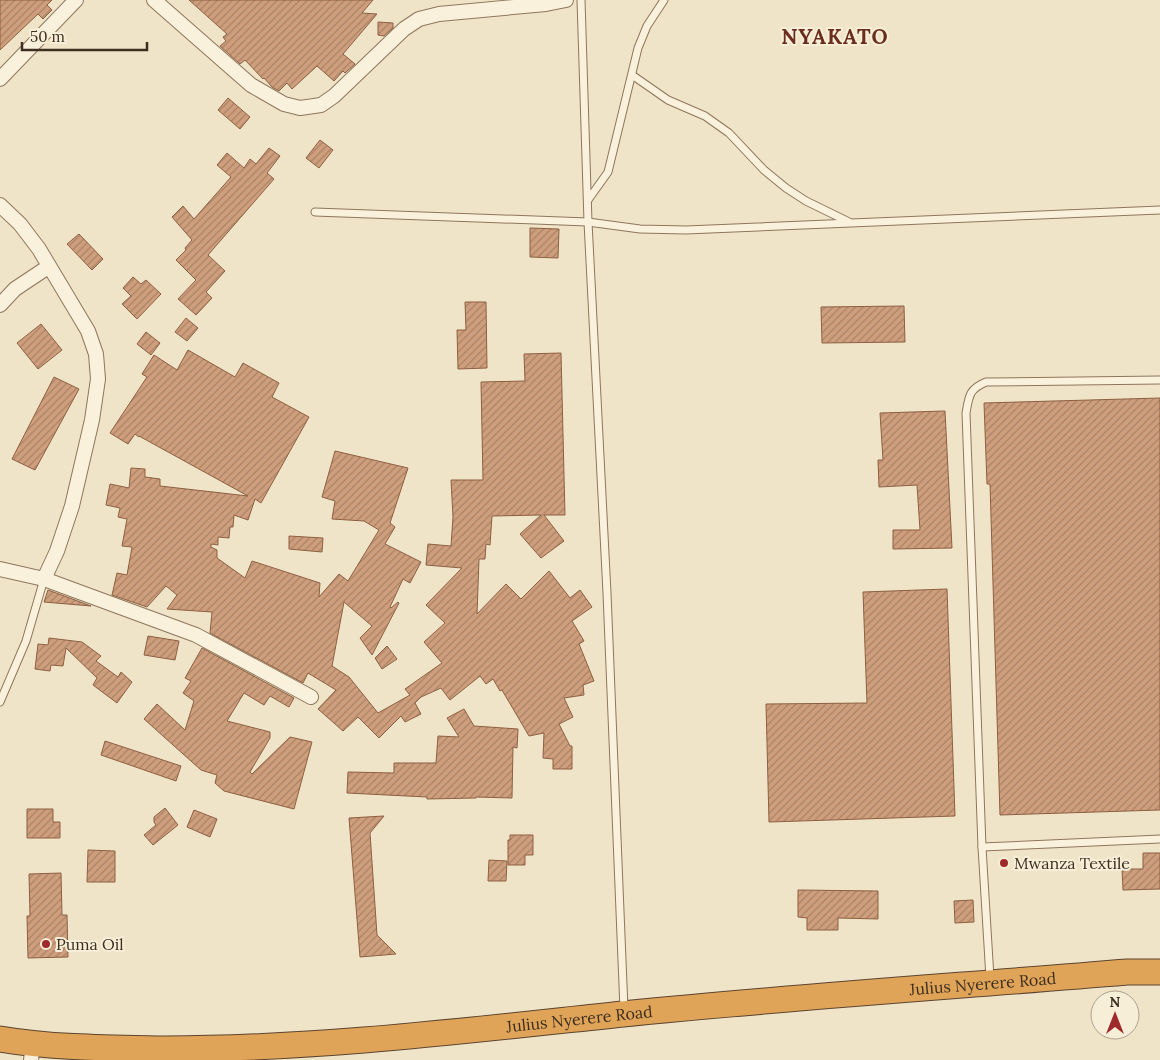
<svg xmlns="http://www.w3.org/2000/svg" width="1160" height="1060" font-family="Lora,serif">
	<defs>
		<pattern id="building-hatch" width="6" height="6" patternUnits="userSpaceOnUse" patternTransform="scale(1.25)"><rect width="6" height="6" fill="#cf9f7d"/><path d="M-1 1l2-2M0 6l6-6M5 7l2-2" fill="none" stroke="#a98266"/></pattern>
	</defs>
	<rect width="100%" height="100%" fill="#f0e4c8"/>
	<!-- building -->
	<g fill="url(#building-hatch)" stroke="#8d5f41">
		<polygon points="0,0 52,0 47,5 52,10 43,19 38,14 0,50"/>
		<polygon points="189,0 373,0 362,13 377,14 343,54 355,64 345,73 343,71 334,81 317,66 292,89 287,83 279,91 272,87 264,78 263,79 245,60 240,64 220,46 226,41 223,37 227,34"/>
		<polygon points="378,22 393,23 393,28 384,36 378,35"/>
		<polygon points="228,98 250,117 240,129 218,110"/>
		<polygon points="320,140 333,150 319,168 306,158"/>
		<polygon points="269,148 280,156 267,173 274,179 208,255 225,271 206,292 212,298 196,315 178,299 196,280 176,260 186,250 185,248 192,240 172,217 183,206 194,219 231,177 217,165 227,153 244,168 250,159 256,164"/>
		<polygon points="530,228 559,229 558,258 530,257"/>
		<polygon points="79,234 103,259 92,270 67,244"/>
		<polygon points="133,277 141,284 146,280 161,294 137,319 122,304 131,296 123,288"/>
		<polygon points="465,302 486,302 487,368 458,369 457,330 466,330"/>
		<polygon points="904,306 905,342 822,343 821,307"/>
		<polygon points="186,318 198,328 187,341 175,332"/>
		<polygon points="41,324 62,350 38,369 17,343"/>
		<polygon points="146,332 160,343 151,355 137,344"/>
		<polygon points="188,350 235,377 243,363 279,383 272,397 309,417 261,503 255,499 248,520 234,515 233,527 230,527 229,538 218,537 218,545 211,544 211,547 217,550 217,558 245,578 252,561 320,583 319,597 339,574 348,581 379,530 364,521 332,519 335,501 322,497 335,451 408,468 390,523 395,527 385,544 421,562 410,583 403,579 390,607 391,608 398,602 399,603 372,655 360,638 372,626 344,602 332,666 349,677 378,713 410,695 405,689 442,663 424,642 445,623 426,605 462,568 426,565 428,544 451,546 453,517 451,480 483,480 481,382 525,381 524,354 561,353 565,515 544,515 564,541 541,558 520,534 541,515 492,516 490,545 486,544 485,559 479,559 477,614 506,584 521,599 549,571 570,598 580,590 592,607 572,621 584,641 579,644 594,681 583,685 584,695 564,698 573,717 559,724 570,746 572,746 572,769 553,769 553,759 543,758 544,733 529,736 502,690 500,691 493,679 486,684 480,676 450,700 441,688 421,697 415,703 421,714 405,722 401,716 379,738 358,717 343,731 318,709 336,690 308,673 303,683 210,633 212,612 167,609 177,595 166,586 147,607 112,595 117,573 127,575 132,547 122,546 127,519 118,517 120,508 106,505 110,484 129,488 131,468 145,469 145,477 160,479 160,486 248,496 139,436 139,437 135,434 128,444 110,433 147,377 142,374 154,355 177,370"/>
		<polygon points="54,377 79,389 35,470 12,459"/>
		<polygon points="1160,398 1160,810 1000,815 990,484 987,484 984,403"/>
		<polygon points="945,411 952,548 893,549 893,530 920,530 917,485 879,487 878,460 883,460 880,413"/>
		<polygon points="289,536 323,538 322,552 289,549"/>
		<polygon points="947,589 955,816 769,822 766,704 867,703 863,592"/>
		<polygon points="48,590 91,606 44,602"/>
		<polygon points="148,636 179,641 175,660 144,655"/>
		<polygon points="49,638 82,642 101,656 96,661 118,677 121,672 132,682 117,703 93,685 97,678 66,648 63,666 51,665 50,671 35,669 38,644 48,645"/>
		<polygon points="387,646 397,659 382,669 375,658"/>
		<polygon points="202,648 294,698 289,707 270,696 264,705 244,693 227,721 270,732 270,738 250,772 252,774 290,737 312,742 294,809 224,791 215,783 217,775 201,770 144,719 157,704 185,730 194,701 183,693 191,681 185,678"/>
		<polygon points="464,709 474,726 518,729 517,748 513,747 512,798 476,797 476,798 427,799 427,797 347,793 348,772 394,773 394,763 436,763 438,736 459,737 447,718"/>
		<polygon points="105,741 181,766 176,781 101,755"/>
		<polygon points="165,808 178,825 153,845 144,835 156,825 154,822 154,817"/>
		<polygon points="27,809 53,809 53,822 60,822 60,838 27,838"/>
		<polygon points="194,810 217,819 210,837 187,827"/>
		<polygon points="384,816 370,833 377,935 396,954 360,957 349,818"/>
		<polygon points="510,835 533,835 533,855 525,855 525,865 508,865 508,840 510,840"/>
		<polygon points="88,850 115,851 115,882 87,882"/>
		<polygon points="1143,853 1160,853 1160,889 1123,890 1122,869 1143,869"/>
		<polygon points="489,860 507,861 506,881 488,881"/>
		<polygon points="61,873 62,915 67,915 68,957 28,958 27,916 30,916 29,874"/>
		<polygon points="798,890 878,891 878,919 838,918 838,930 807,930 807,918 798,917"/>
		<polygon points="973,900 974,922 955,923 954,901"/>
	</g>
	<g fill="none" stroke-linecap="round" stroke-linejoin="round">
		<!-- lane casing -->
		<g stroke="#8d765c" stroke-width="9">
			<g id="lane">
				<polyline points="581,0 588,222 607,593 624,1009"/>
				<polyline points="632,75 668,100 705,116 729,133 764,170 786,188 806,201 849,222"/>
				<polyline points="588,200 608,172 638,48 647,26 664,0"/>
				<polyline points="315,212 588,222 640,229 686,230 1160,210"/>
				<polyline points="0,702 26,641 44,579"/>
				<polyline points="982,847 1160,839"/>
				<path d="M990,978L982,847L966,413C969,396 969,389 986,382L1160,380"/>
			</g>
		</g>
		<!-- street casing -->
		<g stroke="#8d765c" stroke-width="16">
			<g id="street">
				<polyline points="154,0 251,85 284,104 300,108 321,105 334,96 404,29 419,19 439,14 546,4 566,0"/>
				<polyline points="0,79 76,0"/>
				<polyline points="0,205 20,224 39,249 88,331 96,354 98,379 92,420 72,506 57,551 44,579"/>
				<polyline points="0,305 15,289 48,267"/>
				<polyline points="0,569 44,579 196,635 311,697"/>
				<polyline points="31,1060 33,1044"/>
			</g>
		</g>
		<!-- highway casing -->
		<g stroke="#5b4430" stroke-width="27">
			<g id="highway">
				<path id="s1" d="M0,1039C54,1048 110,1048 164,1049C318,1049 471,1030 623,1014C791,997 959,986 1127,972H1160"/>
			</g>
		</g>
		<!-- lane -->
		<use href="#lane" stroke="#faf1dc" stroke-width="7"/>
		<!-- street -->
		<use href="#street" stroke="#faf1dc" stroke-width="14"/>
		<!-- highway -->
		<use href="#highway" stroke="#e0a458" stroke-width="25"/>
	</g>
	<!-- markers -->
	<g fill="#9e2a2b" stroke="#f7eed8" stroke-width="2">
		<circle cx="1004" cy="863" r="5"/>
		<circle cx="46" cy="944" r="5"/>
	</g>
	<g text-anchor="middle" stroke-width="4" stroke-linejoin="round" paint-order="stroke">
		<!-- poi labels -->
		<g font-size="16" fill="#3d2e20" stroke="#f7eed8" text-anchor="start">
			<text x="1014" y="869">Mwanza Textile</text>
			<text x="56" y="950">Puma Oil</text>
		</g>
		<!-- street labels -->
		<g font-size="16" fill="#3d2e20" stroke="#f7eed8">
			<text dy="6" stroke="none"><textPath href="#s1" startOffset="986">Julius Nyerere Road</textPath></text>
			<text dy="6" stroke="none"><textPath href="#s1" startOffset="581">Julius Nyerere Road</textPath></text>
		</g>
		<!-- district labels -->
		<g font-size="21" font-weight="bold" letter-spacing="1" fill="#6b2e1e" stroke="#f7eed8">
			<text x="835" y="44">NYAKATO</text>
		</g>
	</g>
	<!-- north arrow -->
	<g transform="translate(1115 1015)"><circle r="24" fill="#f7eed8" stroke="#ada18e"/>
	<path d="M0-4L9 19L0 12L-9 19Z" fill="#9e2a2b"/>
	<text y="-8" font-size="14" font-weight="bold" text-anchor="middle" fill="#3d2e20">N</text>
	</g>
	<!-- scale -->
	<path d="M22 42v8h125v-8" fill="none" stroke="#3d2e20" stroke-width="2.5"/>
	<text x="30" y="42" font-size="15" fill="#3d2e20" stroke="#f7eed8" stroke-width="4" paint-order="stroke">50 m</text>
</svg>
